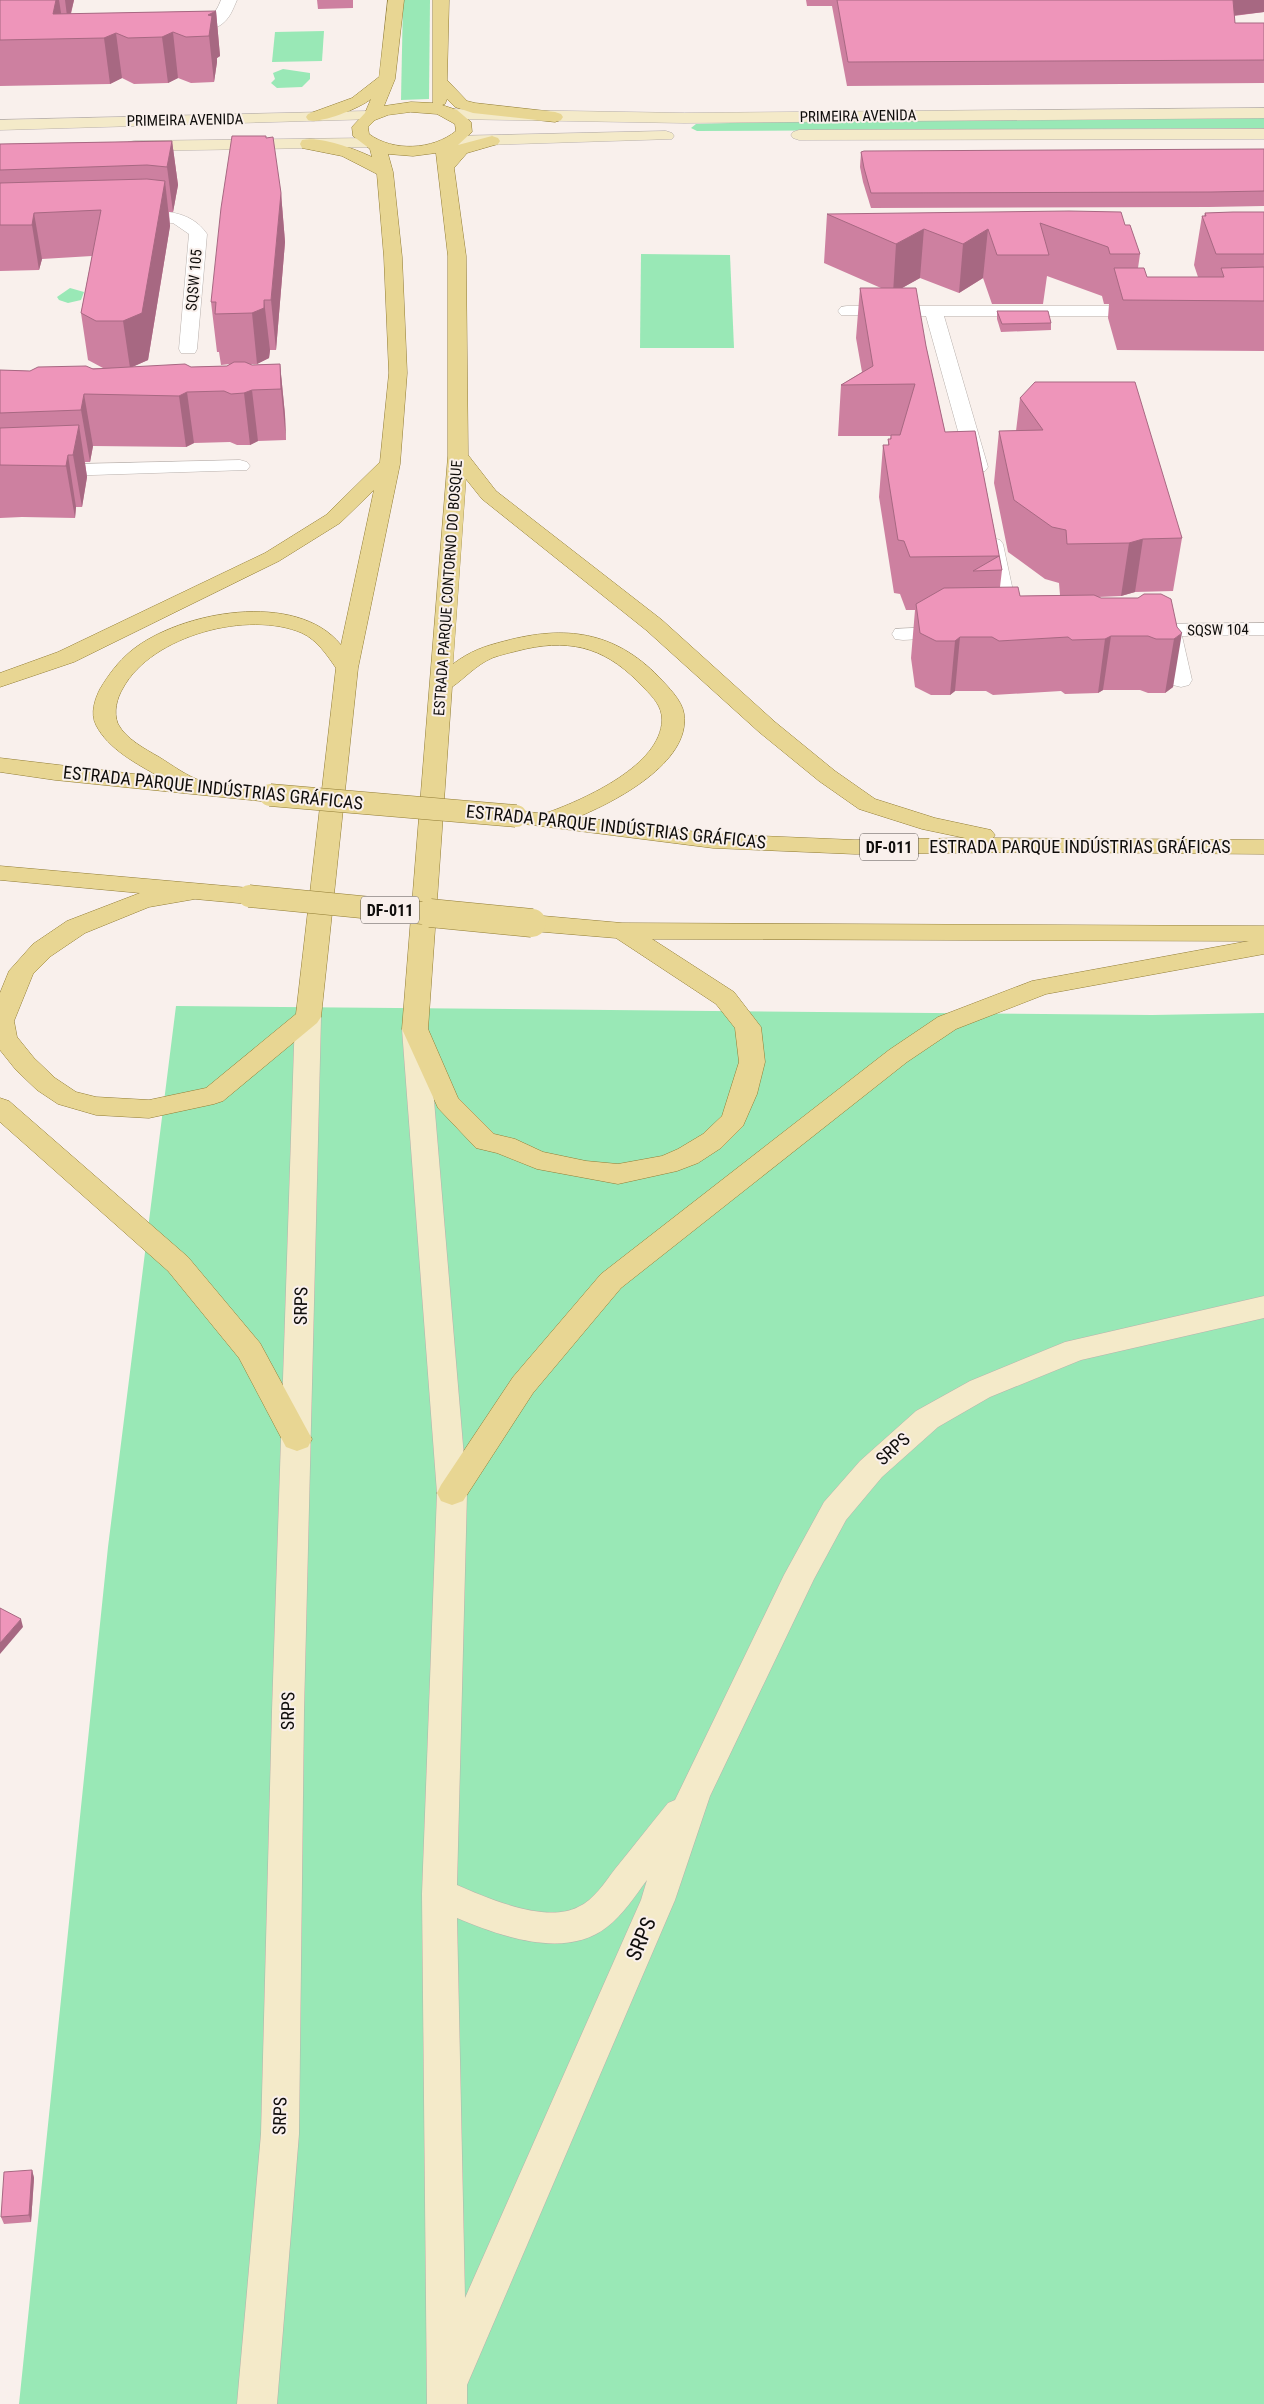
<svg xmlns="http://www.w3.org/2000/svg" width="1264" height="2404" font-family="'Roboto Condensed',sans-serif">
	<rect width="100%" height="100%" fill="#f9f0ec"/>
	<!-- green -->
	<g fill="#99e8b6">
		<polygon points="403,0 430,0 429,99 401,100"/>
		<polygon points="324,31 322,61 272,62 275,32"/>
		<polygon points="283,69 310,73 310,79 302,87 277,88 271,83 275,79 273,73"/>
		<polygon points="1264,117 1264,128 697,131 691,128 696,124 866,119"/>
		<polygon points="641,254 730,255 734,348 640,348"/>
		<polygon points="70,288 84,292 81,300 68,303 59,300 57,297"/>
		<polygon points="176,1006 1152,1015 1264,1013 1264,2404 19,2404 108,1547"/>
	</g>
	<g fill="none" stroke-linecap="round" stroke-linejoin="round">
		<!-- street casing -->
		<g stroke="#b8b0ac" stroke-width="1">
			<g id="street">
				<path d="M221,0H237C233,9 230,18 222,24C213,31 179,39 172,29C184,14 207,37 221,0Z"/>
				<path d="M133,212C160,210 190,209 207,234L197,349L195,353H181L179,349L189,234L173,223L127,221L124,217L127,213Z"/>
				<polygon points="847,306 1146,306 1152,307 1155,311 1152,315 1146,316 944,316 988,467 985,471 978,473 971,471 968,467 926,316 841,315 838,311 841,307"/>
				<polygon points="240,460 247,462 250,466 247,470 0,478 0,466"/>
				<polygon points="993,538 1000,540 1003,544 1020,624 1017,629 1009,630 1001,629 998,624 983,544 986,540"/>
				<polygon points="1264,623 1264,635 1182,636 1192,680 1189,685 1181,687 1173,685 1170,680 1161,636 1134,635 1131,630 1134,625 1142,624"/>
				<polygon points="949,626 957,627 960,632 957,637 903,640 895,639 892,634 895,629"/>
			</g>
		</g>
		<!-- secondary casing -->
		<g stroke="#b8b0ac" stroke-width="1">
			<g id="secondary">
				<polygon points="1264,108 1264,118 684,123 453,119 447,117 445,114 447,111 453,109 684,113"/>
				<polygon points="369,111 375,113 377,116 375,119 0,130 0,120"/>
				<polygon points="1264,129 1264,139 799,140 793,138 791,135 793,132 799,130"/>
				<polygon points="666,131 672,133 674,136 672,139 453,146 447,144 445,141 447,138 453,136"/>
				<polygon points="370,138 376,139 378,143 376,147 134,151 128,150 126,146 128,142 134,141"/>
				<polygon points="308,1009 317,1011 321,1017 304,1711 299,2134 277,2404 237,2404 261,2134 272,1711 295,1017 299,1011"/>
				<path d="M415,1021L424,1023L428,1029L467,1493L457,1885C487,1898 546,1924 578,1907C594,1900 605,1882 615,1869C633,1847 650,1825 668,1803L675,1800L784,1575L824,1502L860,1461L916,1411L970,1381L1065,1342L1264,1296V1318L1081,1360L990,1397L938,1427L882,1477L846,1520L814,1579L710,1796L675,1900L467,2385V2404H427L422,1894L437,1493L402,1029L406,1023ZM647,1880L641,1900L465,2298L457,1918C500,1936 565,1960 607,1927C623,1915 635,1896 647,1880Z"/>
			</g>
		</g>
		<!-- primary casing -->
		<g stroke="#927d35" stroke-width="1">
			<g id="primary">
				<path d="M388,0H404L395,79L384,106L411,102L433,103V0H449L447,80L467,101L475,103L555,112L561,114L563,117L561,120L555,122L473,113L455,107L447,99L445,104L442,105L457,110L471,122L472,132L458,145L492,136L498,138L500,141L498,144L467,153L454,168L466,256L468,455L496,491L662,620L775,722L835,771L875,799L935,818L991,830L995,835L993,838L1264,840V854L1033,852L855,854L713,848L516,823L508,821L504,816L508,811C521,808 536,816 549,812C585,799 661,765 662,720C662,706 653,697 644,688C609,650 575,638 525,649C514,652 502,654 492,658C476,665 465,678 452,687L428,1029L458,1098L494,1134L515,1139L543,1152L586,1161L618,1164L662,1156L678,1149L703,1134L722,1116L739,1062L735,1028L716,1004L616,938L532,931L523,929L520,923L523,917L532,915L622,923L1264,926V954L1046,994L956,1029L907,1062L621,1288L533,1393L463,1501L452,1505L441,1501L437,1493L441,1485L513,1377L601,1274L889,1050L938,1017L1032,981L1249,941L652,939L734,992L761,1027L765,1062L757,1094L743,1126L721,1148L698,1163L677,1171L618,1184L537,1169L497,1153L476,1148L438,1108L402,1029L448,456V256L436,153L413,156L388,154L393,172L402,257L407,373L400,464L358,668L321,1017L317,1023L223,1101L214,1104L149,1118L96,1115L58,1104L37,1090L16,1070L0,1050V993L9,971L33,944L67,921L140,893L0,880V866L249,888L258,891L261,896L258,901L249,904L195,899L149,907L85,933L51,956L33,974L14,1021L17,1037L34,1058L55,1078L76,1092L96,1097L149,1100L206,1088L296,1014L336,668C327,655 317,640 302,633C249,610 152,635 123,688C117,698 113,712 118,724C126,739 145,749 159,757C172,765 188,777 202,781C221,787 249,786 270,788L278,790L282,795L278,800L270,802L55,780L0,772V758L160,777C137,764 108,749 96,725C90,713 95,699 100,689C109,674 118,662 131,651C180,611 297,590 341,645L374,490L340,523L279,561L74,662L0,687V673L58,652L265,553L326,515L380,462L389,373L384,257L377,174L342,156L302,148L300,144L302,140C321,136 355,149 372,157L370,149L353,136L352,127L365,113L371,99C360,108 321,124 308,120L306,117L308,114L352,98L379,77ZM411,112L437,114L455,124L456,131C433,150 393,152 369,134L368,127L375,120L388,115ZM466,479L482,499L646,630L759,732L819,781L859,809L922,829L965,838L855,840L713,834L578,817C614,802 691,763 684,714C682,700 668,687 659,677C614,631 565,625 505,641C485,646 470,651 453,664Z"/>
				<polygon points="0,1098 9,1101 188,1257 260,1343 312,1439 308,1447 297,1451 286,1447 239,1358 168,1271 0,1122"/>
			</g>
		</g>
		<!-- street -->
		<use href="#street" fill="#fff" fill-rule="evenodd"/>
		<!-- secondary -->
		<use href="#secondary" fill="#f4eac9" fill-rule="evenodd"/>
		<!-- primary -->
		<use href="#primary" fill="#e8d693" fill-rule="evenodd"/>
		<!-- primary-bridge-far1 casing -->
		<g stroke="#927d35" stroke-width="23" stroke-linecap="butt">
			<g id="primary-bridge-far1">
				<polyline points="270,795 516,816"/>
				<polyline points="249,896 443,915"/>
			</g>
		</g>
		<!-- primary-bridge casing -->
		<g stroke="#927d35" stroke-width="29" stroke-linecap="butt">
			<polyline id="primary-bridge" points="430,913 532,923"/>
		</g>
		<!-- primary-bridge-far1 -->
		<use href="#primary-bridge-far1" stroke="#e8d693" stroke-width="22"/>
		<!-- primary-bridge -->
		<use href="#primary-bridge" stroke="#e8d693" stroke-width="28"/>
	</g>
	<!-- wall -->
	<g fill="#cd80a0">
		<polygon points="0,0 74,0 71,14 216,11 220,56 217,58 217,62 214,82 191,83 178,78 168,83 134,84 122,78 110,84 0,86"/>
		<polygon points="317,0 353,0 353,8 318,9"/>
		<polygon points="806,0 1264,0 1264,12 1234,16 1235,23 1264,23 1264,83 847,86 832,6 807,6"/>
		<polygon points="266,138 281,193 285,242 276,350 270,350 269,358 257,364 249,364 252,365 280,364 285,415 286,440 258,441 250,445 237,445 230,442 194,443 186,447 93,446 90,462 85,462 87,477 82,507 76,507 75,518 22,517 0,518 0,370 30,371 103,368 88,360 81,313 92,256 42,259 39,270 0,271 0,144 172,141 178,185 173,212 169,212 170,226 148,360 132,367 191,367 227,366 230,364 221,365 219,352 217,352 211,302"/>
		<polygon points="1264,149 1264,206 1209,207 871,208 863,182 860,167 861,152"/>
		<polygon points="1264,212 1264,351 1117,350 1108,318 1109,304 1104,304 1102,296 1047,276 1043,304 992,304 983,278 959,293 920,278 902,288 926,346 945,432 975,431 1002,570 1000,587 1020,596 1060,595 1059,583 1045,579 1008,552 994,483 999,431 1016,431 1020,398 1182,538 1173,591 1135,592 1121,596 1098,597 1177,627 1173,687 1165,693 1148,693 1140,690 1103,690 1098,693 1065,694 1061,691 993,695 986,691 955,691 950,695 931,695 915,687 911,658 915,610 906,610 900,594 894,593 879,497 883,445 888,445 888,439 890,439 891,436 838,436 841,385 862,372 856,338 860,288 881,288 824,263 827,214 1125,225 1140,254 1138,268 1147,277 1198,277 1194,265 1202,216 1204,216 1205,213"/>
		<polygon points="997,311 1051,323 1051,330 1001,332 997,319"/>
		<polygon points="32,2170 34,2178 31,2222 4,2224 1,2217"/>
	</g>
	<!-- shaded-wall -->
	<g fill="#a76882">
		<polygon points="56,0 59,0 65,38 53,14"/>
		<polygon points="65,0 74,0 68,24"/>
		<polygon points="1232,0 1264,0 1264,12 1229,16"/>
		<polygon points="216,11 220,56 217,58 217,62 214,82 209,36 208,15"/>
		<polygon points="173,32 178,78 168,83 162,37"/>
		<polygon points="116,33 122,78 110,84 104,38"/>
		<polygon points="172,141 178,185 173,212 167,167"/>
		<polygon points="165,181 170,226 148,360 130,368 123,321"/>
		<polygon points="281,193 285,242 276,350 271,300"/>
		<polygon points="34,213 42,259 39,270 32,225"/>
		<polygon points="924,229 920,278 893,293 896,244"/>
		<polygon points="988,229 983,278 959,293 963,244"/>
		<polygon points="264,300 270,350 269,358 257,364 252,313"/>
		<polygon points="280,364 285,415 286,440 281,389"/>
		<polygon points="252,390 258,441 250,445 244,393"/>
		<polygon points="187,392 194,443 186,447 179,396"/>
		<polygon points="84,394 93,446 90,462 81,410"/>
		<polygon points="79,425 87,477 82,507 73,455"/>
		<polygon points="68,455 76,507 75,518 66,466"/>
		<polygon points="1143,539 1135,592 1121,596 1129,543"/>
		<polygon points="1182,633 1173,687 1165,693 1174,639"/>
		<polygon points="1111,636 1103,690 1098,693 1105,639"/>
		<polygon points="960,637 955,691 950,695 955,641"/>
		<polygon points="21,1619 23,1627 0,1654 0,1643"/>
		<polygon points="32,2170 34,2178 31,2222 29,2215"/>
	</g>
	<!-- building -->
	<g fill="#ee95ba" stroke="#a76882">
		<polygon points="0,0 56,0 53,14 216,11 208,15 212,16 209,36 186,37 173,32 162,37 128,38 116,33 104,38 0,40"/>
		<polygon points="837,0 1233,0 1235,23 1264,23 1264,60 848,62"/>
		<polygon points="232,136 266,136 266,138 273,137 281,193 271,300 264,300 264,308 252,313 215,314 216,302 211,302 221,208"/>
		<polygon points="172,141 167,167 147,165 0,170 0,144"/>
		<polygon points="1264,149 1264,191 1211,192 871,193 864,168 861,152 864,151"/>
		<polygon points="147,179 165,181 142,313 123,321 96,321 81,313 101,210 34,213 32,225 0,225 0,183"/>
		<polygon points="1069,211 1121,212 1125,225 1130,225 1140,254 1110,254 1108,247 1040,223 1049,255 997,255 988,229 963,244 924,229 896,244 827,214"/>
		<polygon points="1233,212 1264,212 1264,254 1216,254 1202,216 1206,216 1205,213"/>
		<polygon points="1264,267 1264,301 1123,300 1114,268 1144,268 1147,277 1224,277 1221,268"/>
		<polygon points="860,288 916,288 926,346 945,432 975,431 1002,570 973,571 999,556 910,557 904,541 898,540 883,445 889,445 888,439 891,439 891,435 900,435 915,384 841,385 873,366"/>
		<polygon points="997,311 1048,311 1051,323 1002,324"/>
		<polygon points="234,362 245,362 252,365 280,364 281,389 252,390 244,393 231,394 224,391 187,392 179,396 84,394 81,410 0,413 0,370 30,371 38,367 86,366 93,369 185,364 191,367 227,366"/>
		<polygon points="1035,382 1135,382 1182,538 1143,539 1129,543 1067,544 1066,530 1052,527 1014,500 999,431 1043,430 1020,398"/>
		<polygon points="79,425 73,455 68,455 66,466 0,465 0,428"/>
		<polygon points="1018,587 1020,596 1094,595 1101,598 1138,598 1144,594 1161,594 1171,599 1177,627 1182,633 1174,639 1156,639 1148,636 1111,636 1105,639 1072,640 1068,637 999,641 992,637 960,637 955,641 936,641 920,633 916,604 944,588"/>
		<polygon points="0,1608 21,1619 0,1643"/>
		<polygon points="32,2170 29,2215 1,2217 4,2172"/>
	</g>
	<g text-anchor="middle" stroke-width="4" stroke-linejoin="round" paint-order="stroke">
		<!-- far-street labels -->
		<g font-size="15" fill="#0f0d0b" stroke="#f9f0ec">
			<text transform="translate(858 116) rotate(-1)" y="5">PRIMEIRA AVENIDA</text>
			<text transform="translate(185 120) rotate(-1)" y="5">PRIMEIRA AVENIDA</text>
			<text transform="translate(194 280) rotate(-85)" y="5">SQSW 105</text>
			<text transform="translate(448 588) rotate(-86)" y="5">ESTRADA PARQUE CONTORNO DO BOSQUE</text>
			<text transform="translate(1218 630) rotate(-1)" y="5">SQSW 104</text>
		</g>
		<!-- shield labels -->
		<g fill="#f9f0ec" stroke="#55514e" stroke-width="1">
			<rect x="860" y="833.5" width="58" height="27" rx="4"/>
			<rect x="361" y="896.5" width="58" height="27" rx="4"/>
		</g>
		<g font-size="16" font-weight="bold" fill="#0f0d0b">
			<text x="889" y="853">DF-011</text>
			<text x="390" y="916">DF-011</text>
		</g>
		<!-- street labels -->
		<g font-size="18" fill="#0f0d0b" stroke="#f9f0ec">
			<text transform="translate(213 788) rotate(6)" y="6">ESTRADA PARQUE INDÚSTRIAS GRÁFICAS</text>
			<text transform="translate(616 827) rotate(6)" y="6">ESTRADA PARQUE INDÚSTRIAS GRÁFICAS</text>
			<text x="1080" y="853">ESTRADA PARQUE INDÚSTRIAS GRÁFICAS</text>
			<text transform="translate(301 1306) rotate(-89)" y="6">SRPS</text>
			<text transform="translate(893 1449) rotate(-42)" y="6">SRPS</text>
			<text transform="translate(288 1711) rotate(-89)" y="6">SRPS</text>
			<text transform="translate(280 2116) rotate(-88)" y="6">SRPS</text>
		</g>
		<!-- near-street labels -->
		<g font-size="21" fill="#0f0d0b" stroke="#f9f0ec">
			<text transform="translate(641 1939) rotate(-67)" y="7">SRPS</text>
		</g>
	</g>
</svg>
